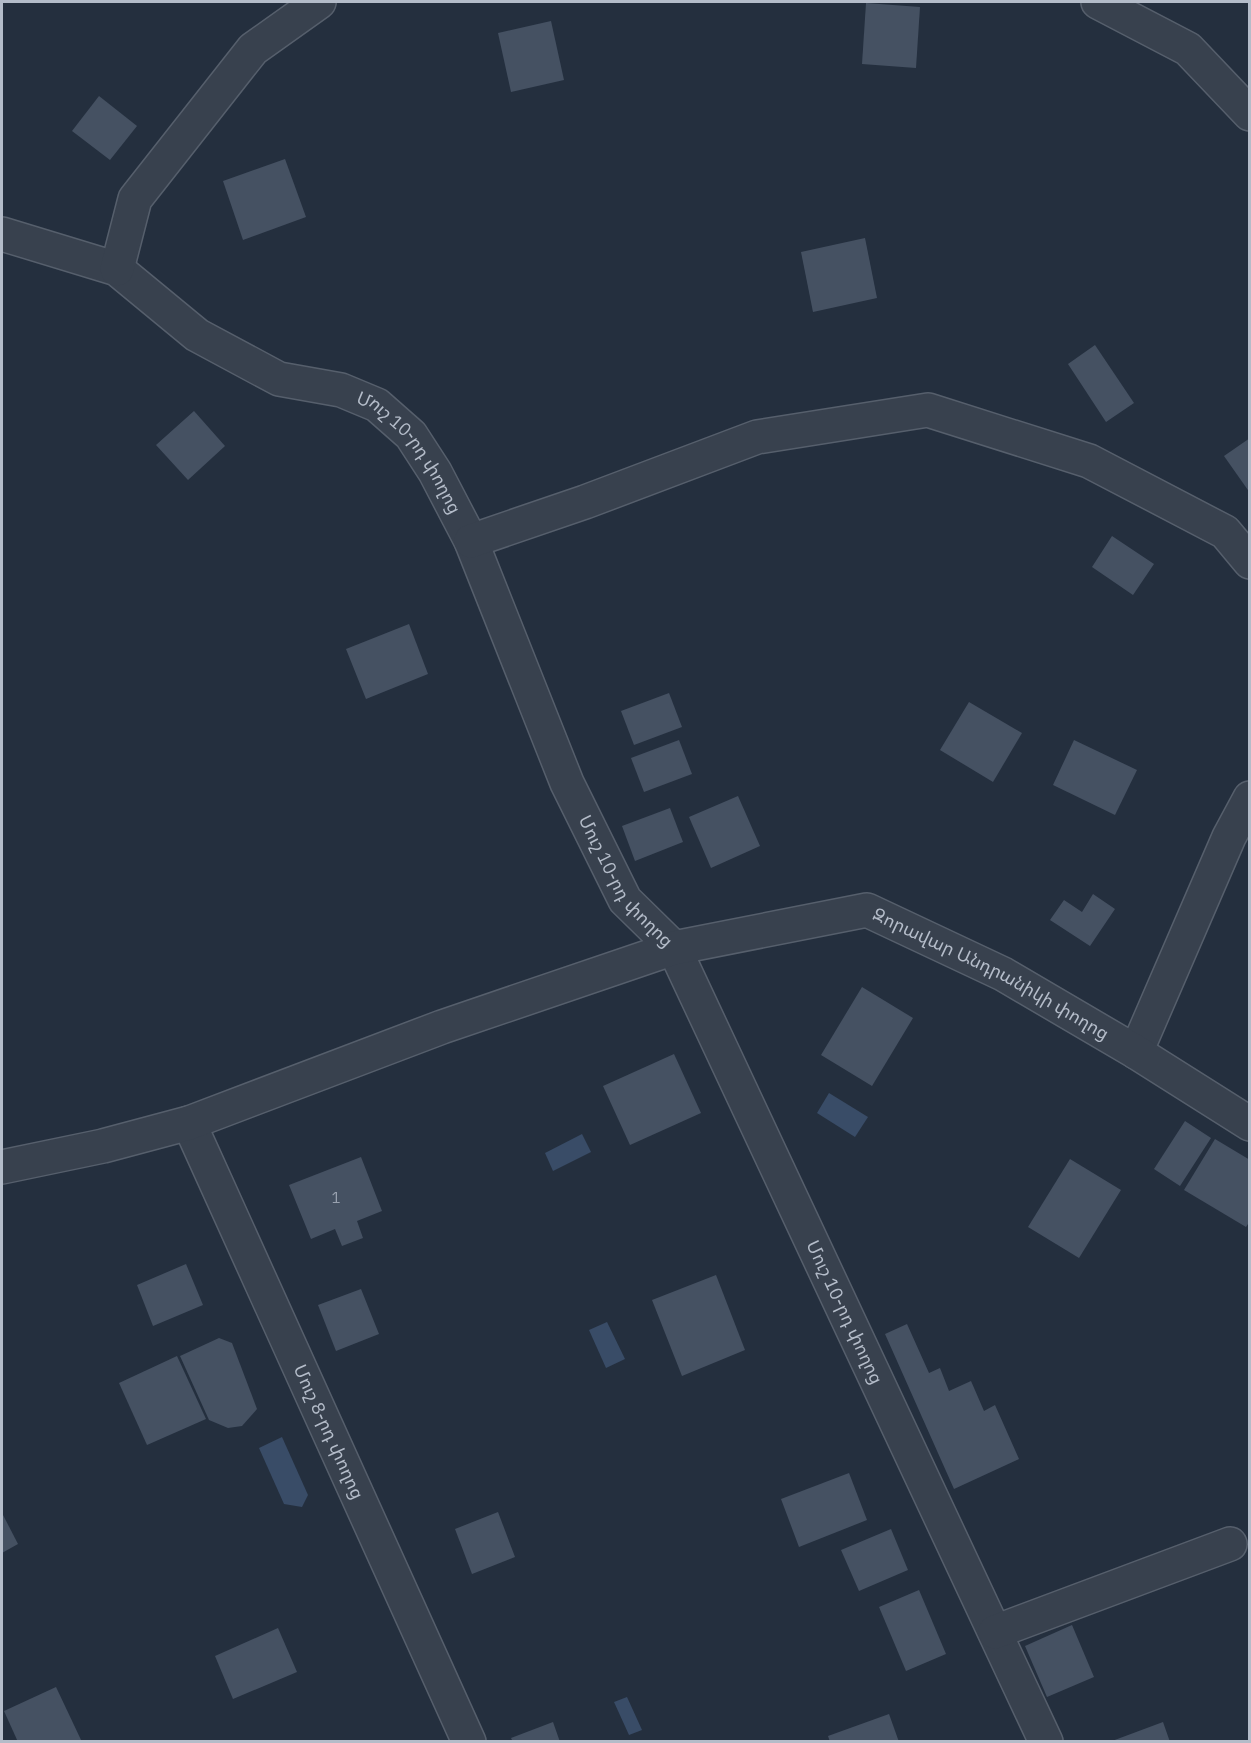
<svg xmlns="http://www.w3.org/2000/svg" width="1251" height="1743" font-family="'IBM Plex Sans','Noto Sans Armenian',sans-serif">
	<rect width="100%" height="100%" fill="#242f3e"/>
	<!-- water -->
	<g fill="#394c67">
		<polygon points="829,1093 868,1117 855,1137 817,1113"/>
		<polygon points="582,1134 591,1152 553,1171 545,1153"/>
		<polygon points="607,1322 625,1359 606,1368 589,1330"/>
		<polygon points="282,1437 308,1495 302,1507 284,1504 259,1448"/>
		<polygon points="627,1697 642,1730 629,1735 614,1702"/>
	</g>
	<!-- building -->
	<g fill="#455162">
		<polygon points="866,3 920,7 916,68 862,64"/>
		<polygon points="551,21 564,80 511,92 498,33"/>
		<polygon points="99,96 137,126 110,160 72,131"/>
		<polygon points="285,159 306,217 243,240 223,181"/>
		<polygon points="865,238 877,298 813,312 801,252"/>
		<polygon points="1095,345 1134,403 1106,422 1068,364"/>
		<polygon points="194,411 225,446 188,480 156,445"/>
		<polygon points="1250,438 1250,493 1224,456"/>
		<polygon points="1112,536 1154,564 1133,595 1092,567"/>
		<polygon points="409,624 428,674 366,699 346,649"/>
		<polygon points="669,693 682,727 634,745 621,711"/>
		<polygon points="969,702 1022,733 993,782 940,750"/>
		<polygon points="679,740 692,774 644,792 631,758"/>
		<polygon points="1074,740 1137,770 1115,815 1053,785"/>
		<polygon points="738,796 760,846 711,868 689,817"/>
		<polygon points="670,808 683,842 635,861 622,826"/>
		<polygon points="1093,894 1115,909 1090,946 1050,920 1064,900 1082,912"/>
		<polygon points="862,987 913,1018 872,1086 821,1055"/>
		<polygon points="674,1054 701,1113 630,1145 603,1086"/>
		<polygon points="1185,1121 1211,1138 1180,1186 1154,1169"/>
		<polygon points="1215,1139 1250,1160 1250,1221 1246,1227 1184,1190"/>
		<polygon points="361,1157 382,1211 357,1221 363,1238 342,1246 335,1229 311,1239 289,1185"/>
		<polygon points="1070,1159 1121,1190 1079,1258 1028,1227"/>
		<polygon points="186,1264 203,1305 153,1326 137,1285"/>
		<polygon points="716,1275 745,1350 682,1376 652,1300"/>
		<polygon points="361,1289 379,1334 336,1351 318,1305"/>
		<polygon points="907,1324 929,1373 940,1368 949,1391 971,1381 984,1411 995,1405 1019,1459 954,1489 885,1334"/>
		<polygon points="219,1338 232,1343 257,1409 242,1426 228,1428 209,1420 180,1356"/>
		<polygon points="177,1356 206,1419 147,1445 119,1383"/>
		<polygon points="849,1473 867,1520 799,1547 781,1499"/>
		<polygon points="498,1512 515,1557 472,1574 455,1529"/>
		<polygon points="2,1513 18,1544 2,1553"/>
		<polygon points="891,1529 908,1570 859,1591 841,1550"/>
		<polygon points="919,1590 946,1654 906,1671 879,1607"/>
		<polygon points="1072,1625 1094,1677 1047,1697 1025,1646"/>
		<polygon points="278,1628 297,1672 233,1699 215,1656"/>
		<polygon points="56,1687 82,1742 18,1742 4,1711"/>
		<polygon points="889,1714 899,1742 830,1742 828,1736"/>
		<polygon points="553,1722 560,1742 513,1742 511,1738"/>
		<polygon points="1163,1722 1170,1742 1112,1742 1112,1741"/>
	</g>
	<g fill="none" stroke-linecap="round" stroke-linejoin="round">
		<!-- minor casing -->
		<g stroke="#565f6c" stroke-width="36">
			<g id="minor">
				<polyline points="1098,2 1188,49 1250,114"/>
				<path id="s1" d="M2,234L117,269L197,335L279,379L341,390L377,405L411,435L435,472L471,541L567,783L625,900L674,948L1046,1742"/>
				<polyline points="117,269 135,199 253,49 319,2"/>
				<polyline points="471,541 585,502 757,437 928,410 1089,461 1225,532 1250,562"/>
				<polyline points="1136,1052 1229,837 1250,798"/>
				<path id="s2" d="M189,1123L469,1742"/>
				<path id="s3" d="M2,1167L103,1146L189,1123L442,1027L674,948L867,910L1003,974L1136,1052L1250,1124"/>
				<polyline points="995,1632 1230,1544"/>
			</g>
		</g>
		<!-- minor -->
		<use href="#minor" stroke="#38414e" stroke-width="33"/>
	</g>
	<g text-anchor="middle" stroke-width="4.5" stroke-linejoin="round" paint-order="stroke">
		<!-- number labels -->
		<g font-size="15" fill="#98a1af">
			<text x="336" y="1203">1</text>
		</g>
		<!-- street labels -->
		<g font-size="18" fill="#b4bcc9" stroke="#1d2633">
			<text dy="6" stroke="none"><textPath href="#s1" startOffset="476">Մուշ 10-րդ փողոց</textPath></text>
			<text dy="6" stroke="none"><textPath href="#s1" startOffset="962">Մուշ 10-րդ փողոց</textPath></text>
			<text dy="6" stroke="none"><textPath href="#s3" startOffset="1044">Զորավար Անդրանիկի փողոց</textPath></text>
			<text dy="6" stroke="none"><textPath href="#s1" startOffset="1448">Մուշ 10-րդ փողոց</textPath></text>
			<text dy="6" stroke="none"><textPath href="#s2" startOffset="339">Մուշ 8-րդ փողոց</textPath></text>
		</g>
	</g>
	<!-- border -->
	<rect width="1251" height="1743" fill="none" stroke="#b4bcc9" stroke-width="6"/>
</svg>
